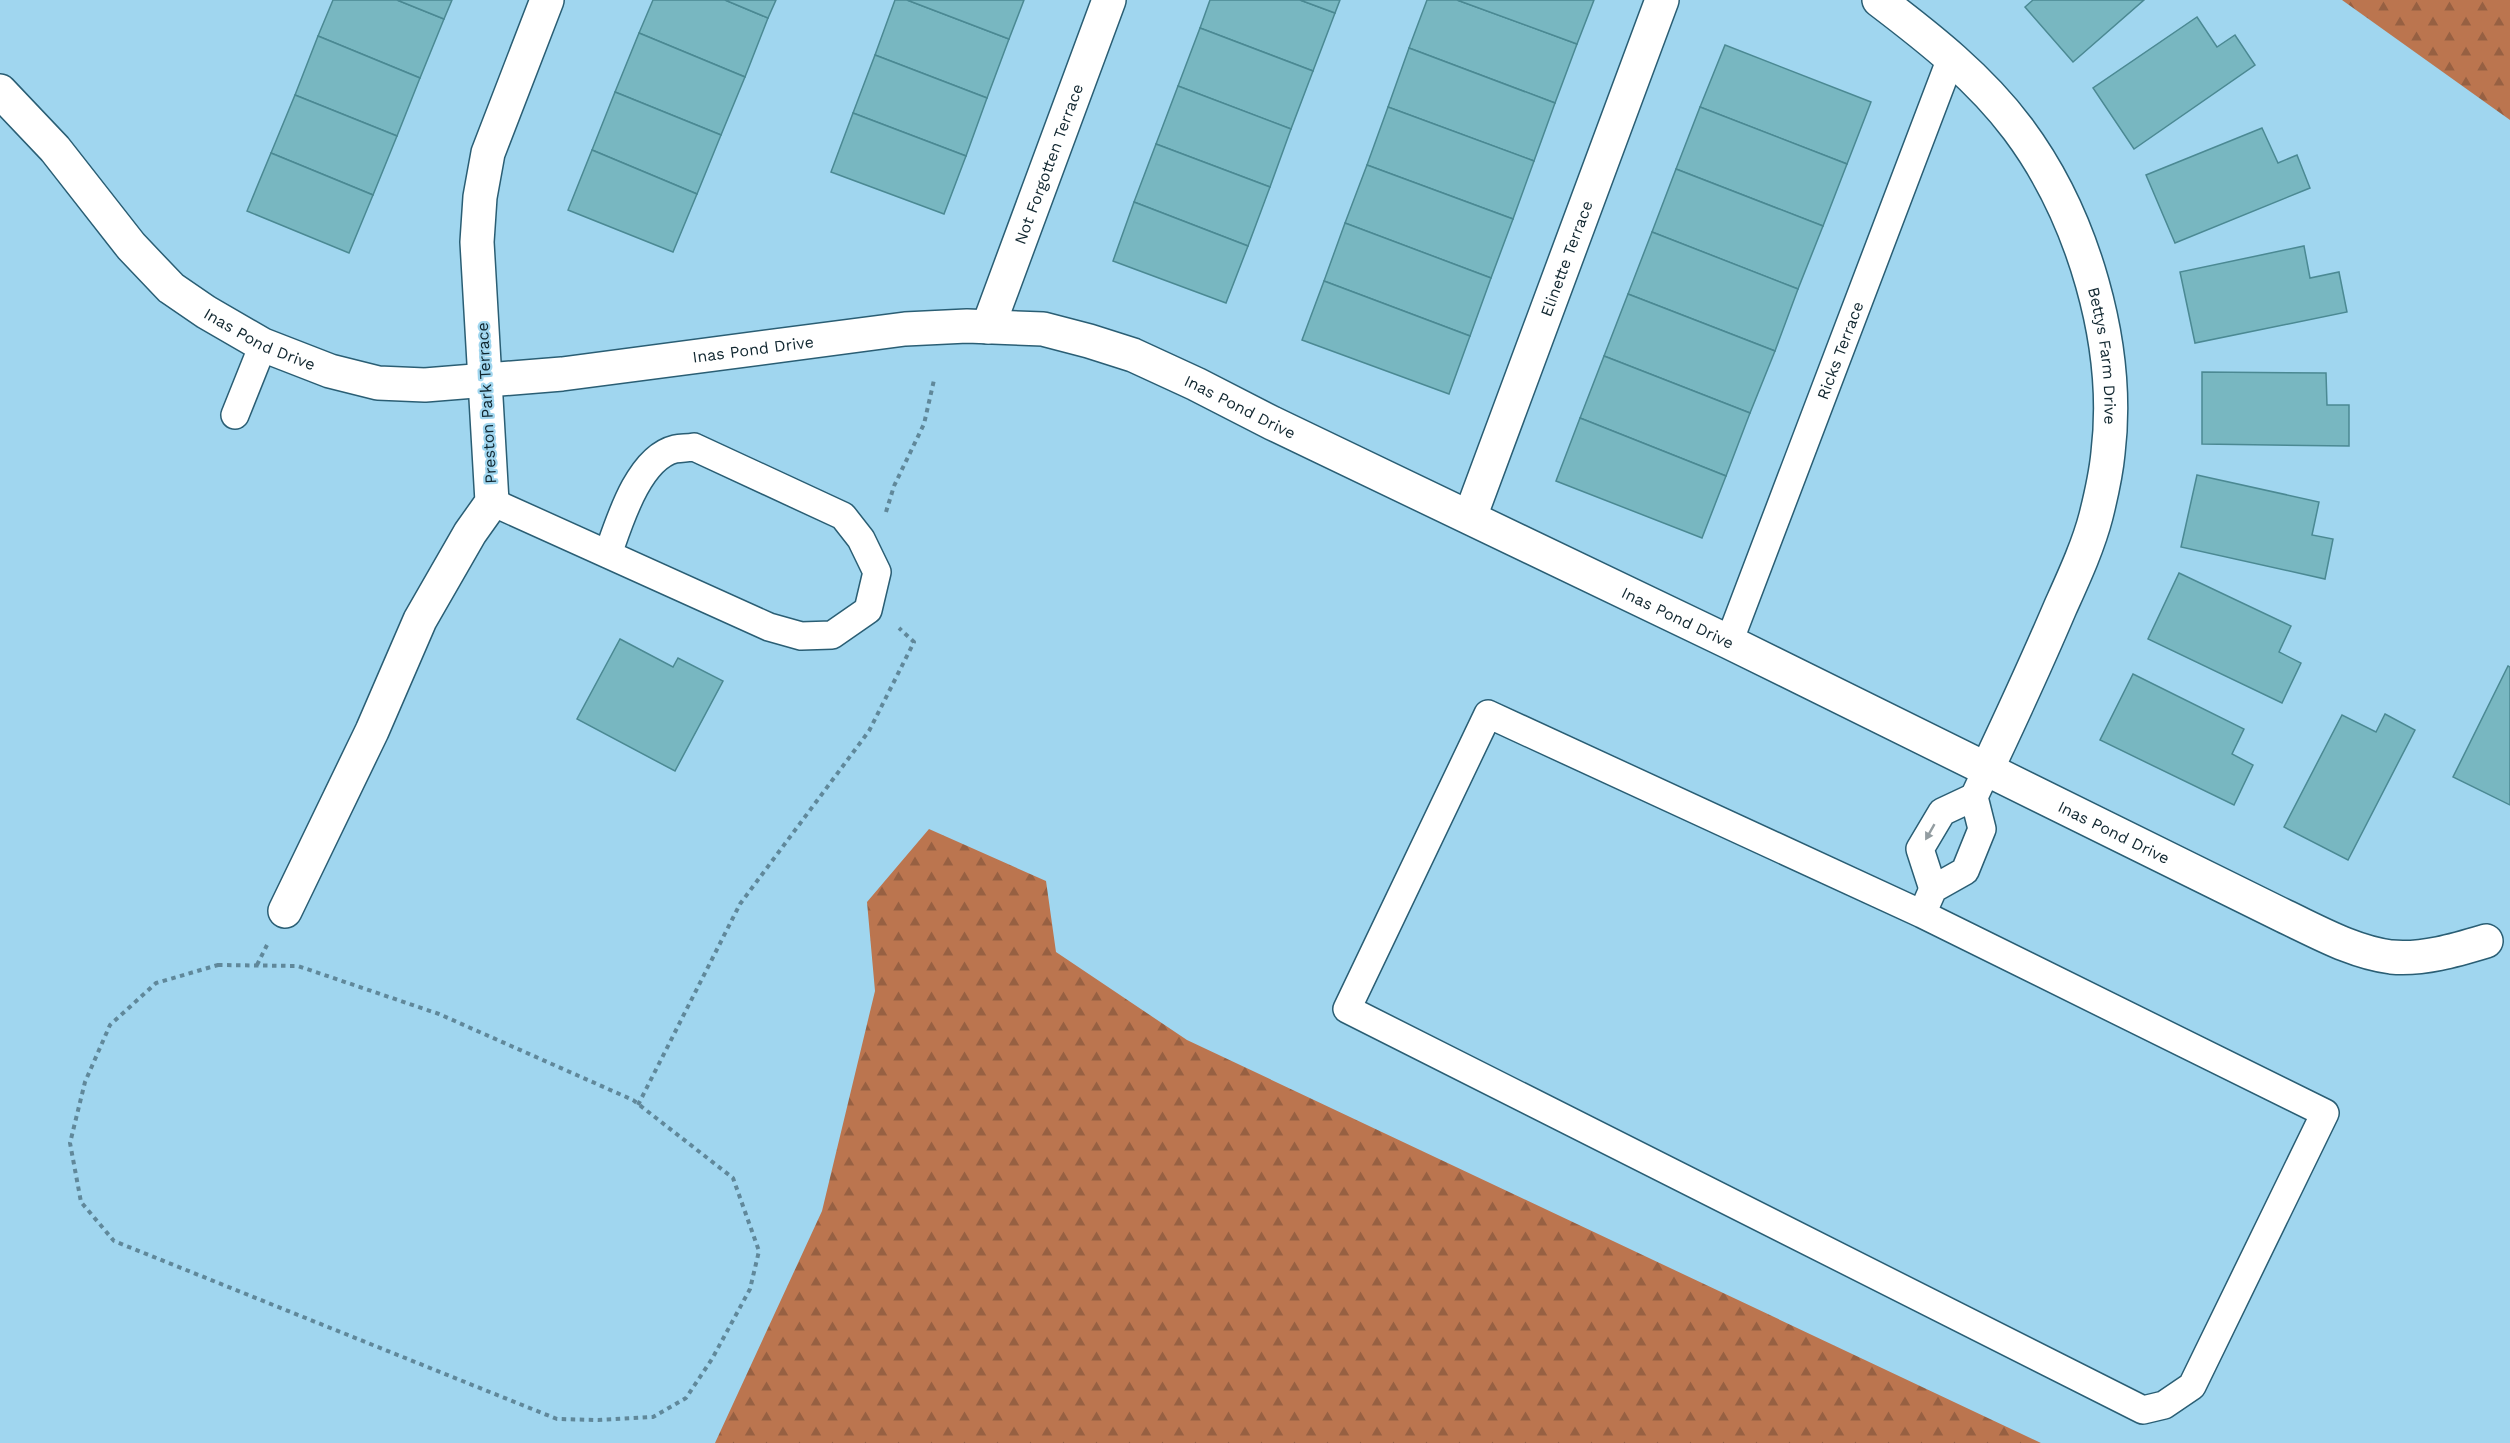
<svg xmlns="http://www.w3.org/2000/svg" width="2510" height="1443" font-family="'Work Sans',sans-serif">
	<defs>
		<pattern id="forest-firs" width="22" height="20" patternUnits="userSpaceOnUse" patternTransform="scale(1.5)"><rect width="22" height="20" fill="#bb754f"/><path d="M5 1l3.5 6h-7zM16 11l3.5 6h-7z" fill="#976042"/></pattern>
	</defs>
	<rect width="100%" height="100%" fill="#a0d6ef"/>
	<!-- forest -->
	<g fill="url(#forest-firs)">
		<polygon points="2342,0 2510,0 2510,120"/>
		<polygon points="929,829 1046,881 1056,952 1187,1040 2041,1443 715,1443 822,1211 875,991 867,902"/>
	</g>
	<!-- building -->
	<g fill="#78b7c1" stroke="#4b8993" stroke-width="1.5">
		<polygon points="333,0 397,0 444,19 420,78 318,36"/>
		<polygon points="397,0 452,0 444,19"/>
		<polygon points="653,0 725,0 768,18 745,77 639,33"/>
		<polygon points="725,0 776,0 768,18"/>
		<polygon points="895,0 907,0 1009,39 987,98 875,55"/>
		<polygon points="907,0 1024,0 1009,39"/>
		<polygon points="1210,0 1300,0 1335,13 1313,71 1200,28"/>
		<polygon points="1300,0 1340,0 1335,13"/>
		<polygon points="1427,0 1457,0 1577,44 1555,103 1409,48"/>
		<polygon points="1457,0 1594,0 1577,44"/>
		<polygon points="2033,0 2144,0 2073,62 2025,7"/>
		<polygon points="2197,17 2217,47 2235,35 2255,65 2134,149 2093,88"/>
		<polygon points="1200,28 1313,71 1291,129 1178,86"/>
		<polygon points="639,33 745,77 721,135 615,92"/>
		<polygon points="318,36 420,78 397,136 295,95"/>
		<polygon points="1725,45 1871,102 1847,164 1700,107"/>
		<polygon points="1409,48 1555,103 1534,161 1388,107"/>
		<polygon points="875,55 987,98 966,156 853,113"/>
		<polygon points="1178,86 1291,129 1270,187 1156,144"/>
		<polygon points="615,92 721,135 697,194 592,150"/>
		<polygon points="295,95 397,136 373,195 271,153"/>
		<polygon points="1388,107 1534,161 1513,219 1367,165"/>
		<polygon points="1700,107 1847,164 1823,226 1676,169"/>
		<polygon points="853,113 966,156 944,214 831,172"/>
		<polygon points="2262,128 2278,163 2297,155 2310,188 2175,243 2146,175"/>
		<polygon points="1156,144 1270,187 1248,246 1134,202"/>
		<polygon points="592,150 697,194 673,252 568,210"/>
		<polygon points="271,153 373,195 349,253 247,211"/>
		<polygon points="1367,165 1513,219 1491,278 1345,223"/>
		<polygon points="1676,169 1823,226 1798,289 1652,232"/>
		<polygon points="1134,202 1248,246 1226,303 1113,261"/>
		<polygon points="1345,223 1491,278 1470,336 1324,281"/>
		<polygon points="1652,232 1798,289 1775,351 1628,294"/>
		<polygon points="2304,246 2310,278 2339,272 2347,312 2195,343 2180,272"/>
		<polygon points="1324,281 1470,336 1449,394 1302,340"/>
		<polygon points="1628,294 1775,351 1750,413 1604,356"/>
		<polygon points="1604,356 1750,413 1726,476 1580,418"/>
		<polygon points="2202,372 2326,373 2327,405 2349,405 2349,446 2202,444"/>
		<polygon points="1580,418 1726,476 1702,538 1556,481"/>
		<polygon points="2197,475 2319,502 2312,535 2333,539 2325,579 2181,547"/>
		<polygon points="2179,573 2291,626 2279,652 2301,663 2282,703 2148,639"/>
		<polygon points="620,639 673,667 678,658 723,681 675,771 577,719"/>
		<polygon points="2508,666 2510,667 2510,805 2453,777"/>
		<polygon points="2133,674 2244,729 2232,754 2253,765 2234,805 2100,740"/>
		<polygon points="2385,714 2415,730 2348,860 2284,827 2342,715 2376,732"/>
	</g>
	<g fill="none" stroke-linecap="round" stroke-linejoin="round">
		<!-- lane casing -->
		<g stroke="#2a5e74" stroke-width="30">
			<g id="lane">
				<polyline points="235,415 263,345"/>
				<path d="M492,502L769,627L801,636L832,635L868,610L877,572L861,539L843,516L694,447C688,448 681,448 675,449C638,458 619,523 608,554"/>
				<path id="s1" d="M1729,642L1951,58"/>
				<polyline points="1933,889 1920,849 1942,812 1974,797"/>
				<polyline points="1922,914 2325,1113 2192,1386 2164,1405 2143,1410 1347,1009 1488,714 1922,914 1933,889 1965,871 1982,829 1974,797 1987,769"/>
			</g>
		</g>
		<!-- street casing -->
		<g stroke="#2a5e74" stroke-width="36">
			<g id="street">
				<path id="s2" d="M1879,0C1929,38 1980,78 2018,129C2083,216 2121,345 2108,453C2106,474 2101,496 2096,516C2088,547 2073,579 2060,608C2037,662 2012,716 1987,769"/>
				<path id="s3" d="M0,91L55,149L131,246L171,288L206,312L263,345L330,371L378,383L425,385L562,374L905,329L967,326L1043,329L1089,341L1133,355L1196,384L1272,423L1729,642L2284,916C2318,932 2353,952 2391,957C2423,960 2456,950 2486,941"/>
				<path id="s4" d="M988,327L1109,0"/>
				<path id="s5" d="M1470,517L1662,0"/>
				<polyline points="285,911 372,731 420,620 470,533 492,502 477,242 480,197 488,153 547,0"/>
			</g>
		</g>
		<!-- path -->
		<g stroke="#60889a" stroke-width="4" stroke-dasharray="4.5 4.5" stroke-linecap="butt">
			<polyline points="886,512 894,486 924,424 934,380"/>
			<polygon points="218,965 298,966 439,1014 633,1100 733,1178 759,1251 750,1289 712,1359 686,1398 653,1417 598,1420 557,1419 114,1241 81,1202 70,1143 85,1082 110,1025 156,983"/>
			<polyline points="257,965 267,945"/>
			<polyline points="638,1105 740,904 869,731 914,642 899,628"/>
		</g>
		<!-- lane -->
		<use href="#lane" stroke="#fff" stroke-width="27"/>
		<!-- street -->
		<use href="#street" stroke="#fff" stroke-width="33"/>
	</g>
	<!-- one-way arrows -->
	<defs><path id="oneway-solid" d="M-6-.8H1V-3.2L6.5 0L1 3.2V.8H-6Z" transform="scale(1.5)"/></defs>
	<use fill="#939da1" href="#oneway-solid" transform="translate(1930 832) rotate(120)"/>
	<g text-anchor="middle" stroke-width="4.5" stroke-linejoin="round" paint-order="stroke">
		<!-- street labels -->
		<g font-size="16" fill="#10262f" stroke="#a0d6ef">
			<text dy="6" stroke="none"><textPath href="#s4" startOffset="174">Not Forgotten Terrace</textPath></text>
			<text dy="6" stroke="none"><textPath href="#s5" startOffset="276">Elinette Terrace</textPath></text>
			<text dy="6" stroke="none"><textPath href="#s3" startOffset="364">Inas Pond Drive</textPath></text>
			<text dy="6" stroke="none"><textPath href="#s3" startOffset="868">Inas Pond Drive</textPath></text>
			<text dy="6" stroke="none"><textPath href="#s1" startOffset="312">Ricks Terrace</textPath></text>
			<text dy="6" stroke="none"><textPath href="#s2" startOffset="436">Bettys Farm Drive</textPath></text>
			<text transform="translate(486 403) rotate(-93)" y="6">Preston Park Terrace</text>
			<text dy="6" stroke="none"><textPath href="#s3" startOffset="1372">Inas Pond Drive</textPath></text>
			<text dy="6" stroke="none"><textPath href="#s3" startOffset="1858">Inas Pond Drive</textPath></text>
			<text dy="6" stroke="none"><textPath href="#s3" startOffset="2344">Inas Pond Drive</textPath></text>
		</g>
	</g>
</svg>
